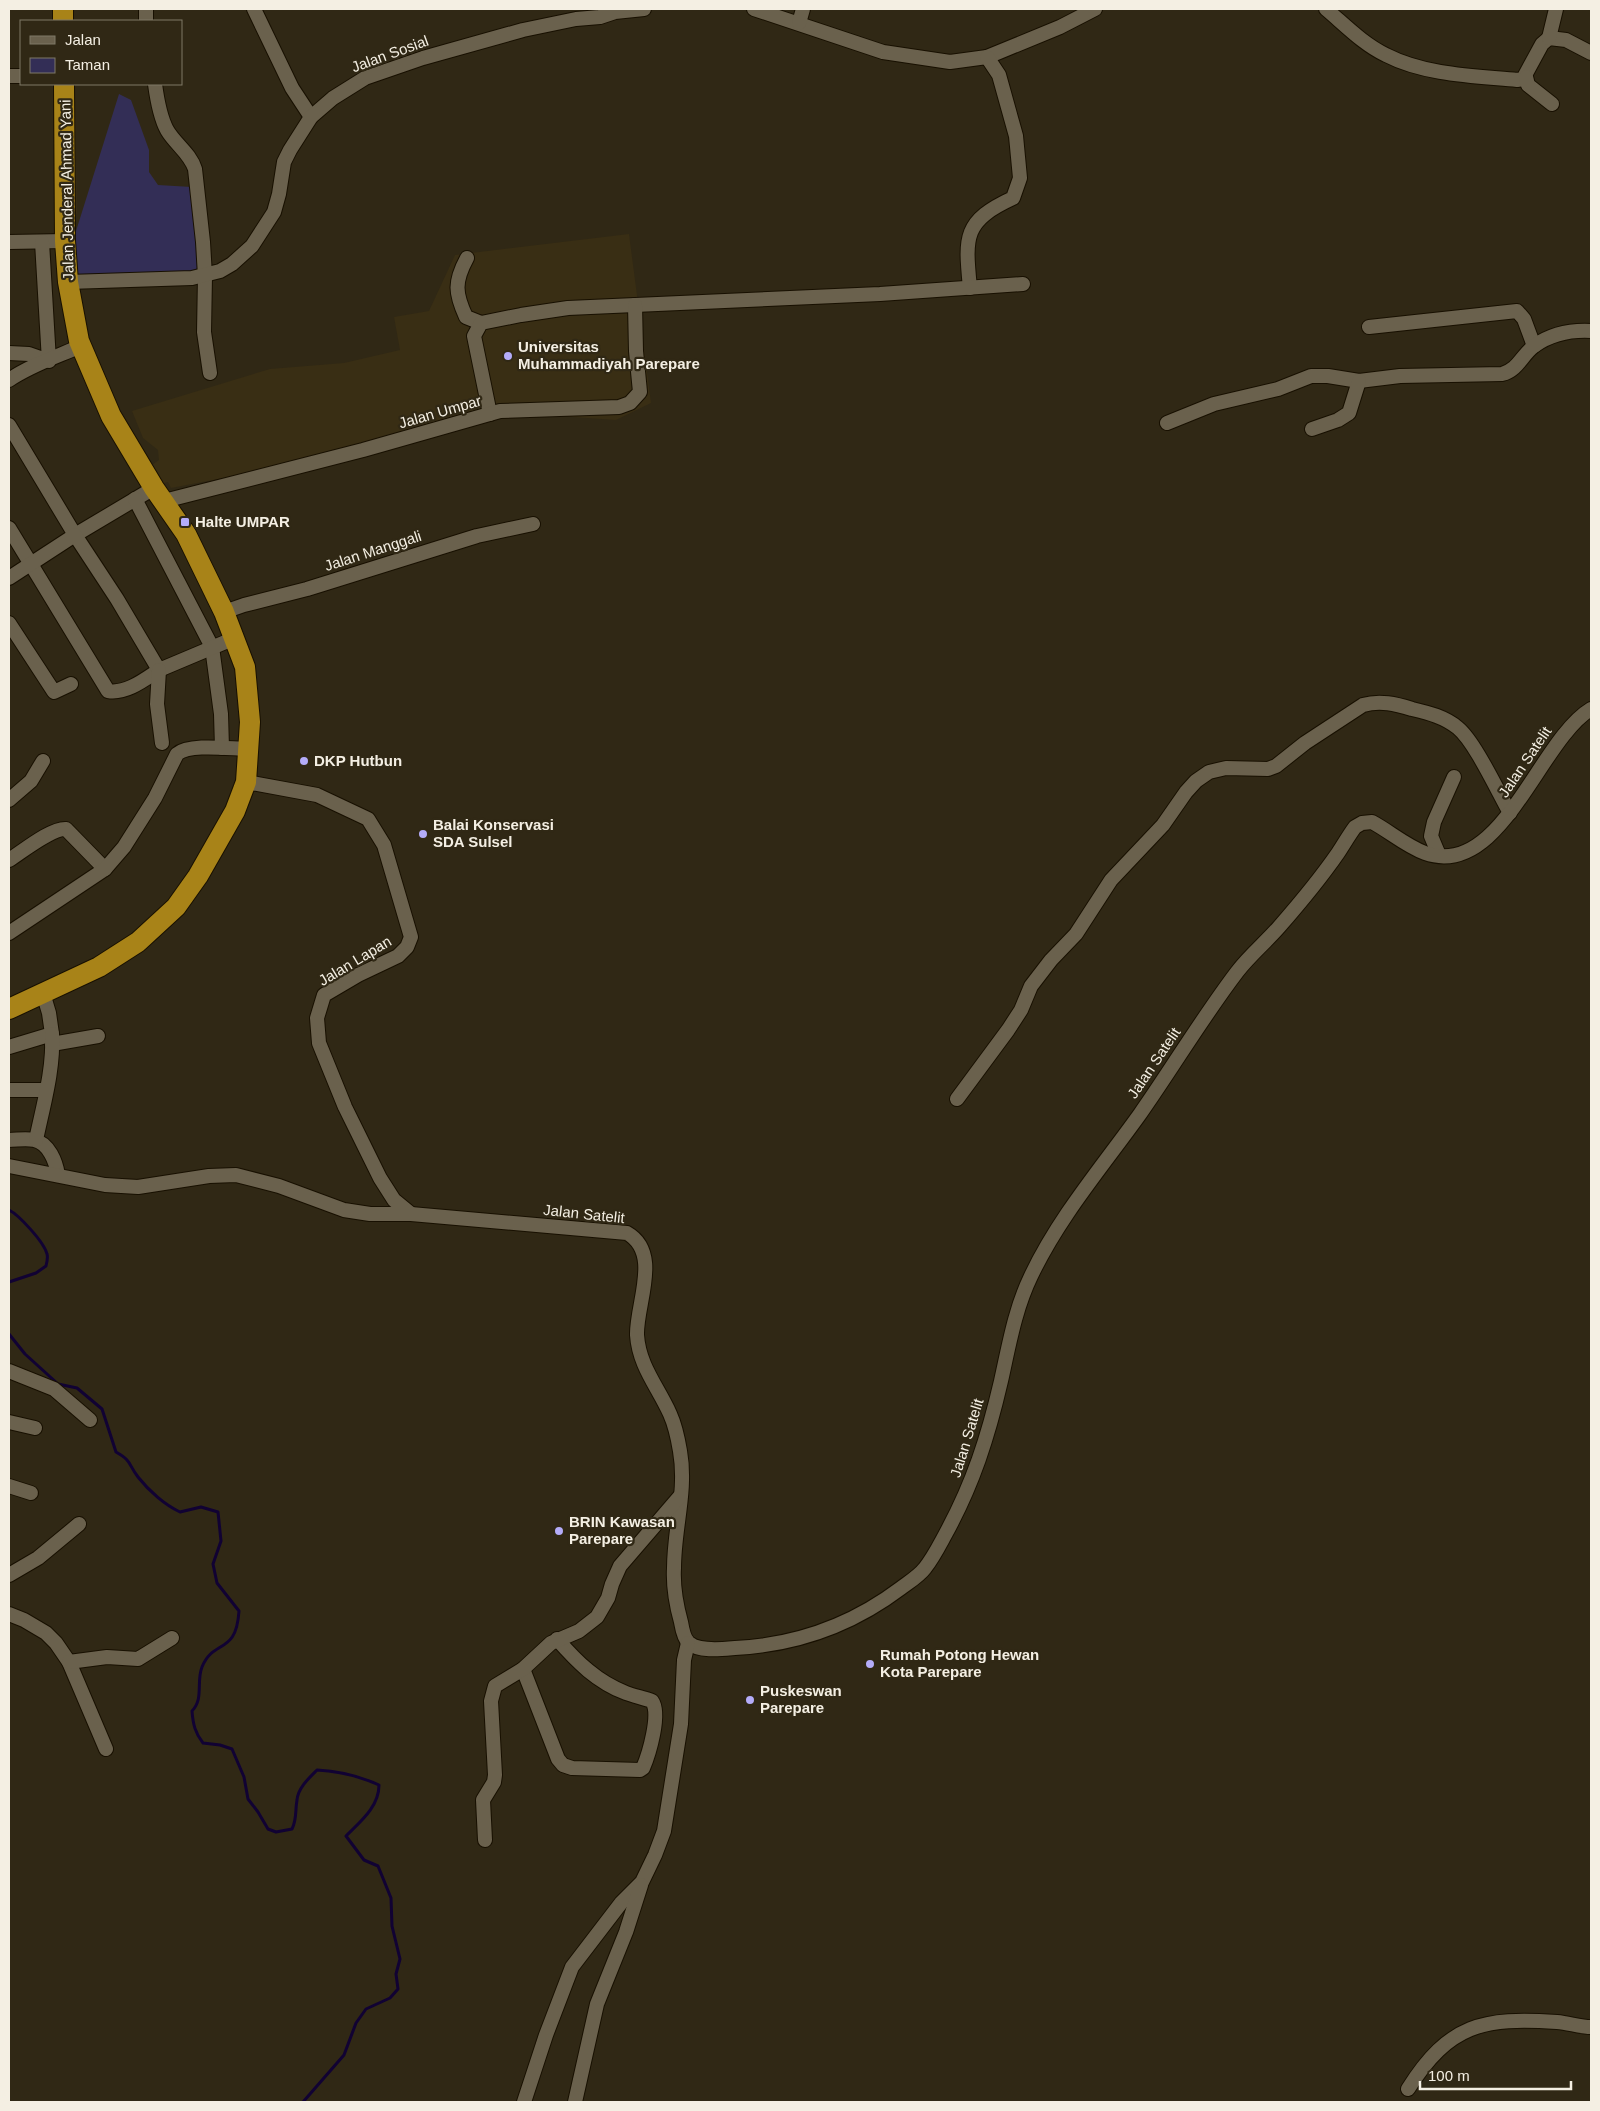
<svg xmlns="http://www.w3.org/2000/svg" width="1600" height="2111" font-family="Arial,sans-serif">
	<rect width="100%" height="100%" fill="#302815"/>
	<!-- built -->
	<g fill="#392e14">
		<polygon points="69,101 75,101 77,214 70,213"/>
		<polygon points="629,234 651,403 616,420 488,411 270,469 171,488 168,482 161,484 152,465 159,460 158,450 143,438 132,411 270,369 344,363 400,350 394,317 429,311 455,255"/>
	</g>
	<!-- green -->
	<polygon fill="#332e56" points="119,94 131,100 149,150 149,172 158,185 192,187 201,275 72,280 71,247"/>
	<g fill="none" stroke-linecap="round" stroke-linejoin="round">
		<!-- stream -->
		<g stroke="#110233" stroke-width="3">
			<path d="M9,1210C19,1215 44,1242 47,1254C48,1257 47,1262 46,1266L36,1273L9,1282"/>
			<path d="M9,1334L25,1354L58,1384L77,1388L102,1409L116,1452C132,1461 128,1464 138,1477C149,1491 165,1505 180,1512L201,1507L218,1512L221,1541L213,1564L217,1583L239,1611C236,1656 214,1638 202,1667C196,1682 204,1699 192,1711C193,1724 195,1733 203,1743L220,1745L232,1749L244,1777L248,1799L258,1812L268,1829L276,1832L292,1829C297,1819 295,1811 297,1800C298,1788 309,1778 317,1770C339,1771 359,1776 379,1785C379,1807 360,1822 346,1836L364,1860L378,1866L391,1898L392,1926L400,1959L396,1974L398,1989L390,1998L366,2009L356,2023L344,2055L303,2102"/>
		</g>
		<!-- minor casing -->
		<g stroke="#181001" stroke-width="16">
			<g id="minor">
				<polyline points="146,9 146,21"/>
				<polyline points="254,9 292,88 311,117"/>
				<polyline points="754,9 883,52 950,62 987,57 1060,27 1095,9"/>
				<path d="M1326,9C1345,25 1363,44 1386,55C1425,75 1474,76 1517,80L1523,79L1542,44L1549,38L1566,40L1591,53"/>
				<polyline points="799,23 803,9"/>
				<polyline points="1549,38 1556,9"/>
				<polyline points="9,76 21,76"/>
				<polyline points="1526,77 1528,85 1552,104"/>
				<path d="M155,84C157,99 160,117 167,130C175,144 190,153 195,169L203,242L205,276L204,332L210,373"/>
				<polyline points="9,242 65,241"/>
				<path d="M467,258C454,282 455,293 466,317L481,323"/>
				<polyline points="68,282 192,278 220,271 232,264 252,246 274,212 279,194 284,162 290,150 311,117 333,98 365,78 423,58 523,30 576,19 600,17 615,12 644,9"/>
				<path d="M970,288C965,237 963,221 1013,198L1020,178L1016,136L999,75L987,57"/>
				<polyline points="1369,327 1517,311 1524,319 1534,346"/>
				<polyline points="9,353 29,354 49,361 42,242"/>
				<path d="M9,380C31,365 56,357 81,346"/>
				<polyline points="490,414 474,336 481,323 521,315 568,308 880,294 1023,284"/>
				<path d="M1167,423L1214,404L1278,389L1311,376H1328L1359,381L1400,376L1502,374C1518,370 1522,355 1534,346C1551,334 1572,330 1591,331"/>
				<polyline points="9,425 75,535 154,488"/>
				<polyline points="1312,429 1338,420 1349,413 1359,381"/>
				<polyline points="135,499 212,647 221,714 222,748"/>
				<polyline points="164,501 363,450 500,411 619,407 630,403 640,392 636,351 635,305"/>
				<path d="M9,528L108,691C126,694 144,680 159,670"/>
				<polyline points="9,578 75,535 117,599 159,670 235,638"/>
				<polyline points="224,612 244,605 307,589 477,536 533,524"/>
				<polyline points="9,623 54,692 71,684"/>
				<polyline points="159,670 157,704 162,743"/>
				<polyline points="246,782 317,795 368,819 384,845 411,937 407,947 398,956 358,975 324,995 317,1018 319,1043 345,1107 380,1178 394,1200 411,1214"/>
				<polyline points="9,800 31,781 43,761"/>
				<polyline points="1439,855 1431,836 1434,822 1454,777"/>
				<path d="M9,860C22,852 51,828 66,829L105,869"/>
				<path d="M9,933L105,869L124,847L155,798L177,754C190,743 231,749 248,749"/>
				<polyline points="52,1044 98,1036"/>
				<polyline points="9,1047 52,1034 49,1013 43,993"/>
				<polyline points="9,1090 46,1090"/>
				<path d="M957,1099L1008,1030L1021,1010L1031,986L1051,960L1076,934L1111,880L1163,825L1186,792L1196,781L1209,772L1226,768L1268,769L1276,766L1305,743L1363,705C1380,700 1396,704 1412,709C1429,713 1445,717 1458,728C1475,742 1498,792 1510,813"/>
				<path d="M9,1140C17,1140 26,1138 34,1140C49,1143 56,1162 58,1175"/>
				<path d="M36,1140C43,1106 54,1069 52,1034"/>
				<path d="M9,1166L105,1185L138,1187L209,1176L236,1175L279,1186L344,1210L370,1214H411L627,1233C662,1253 636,1304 637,1335C639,1366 658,1387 670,1414C675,1425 678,1439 680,1451C687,1491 674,1528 674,1568C673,1586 676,1604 681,1622C682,1628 684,1639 689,1643C699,1652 723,1649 735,1648C796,1645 852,1625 901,1588C909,1582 919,1576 925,1568C933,1558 939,1546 945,1535C973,1484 988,1437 1001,1381C1009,1345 1015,1309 1031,1276C1059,1217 1102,1167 1140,1114C1173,1067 1202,1018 1237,972C1249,956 1266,942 1279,927C1300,903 1320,879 1338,853C1344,844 1349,835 1355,827L1362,823L1372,822C1389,831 1406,846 1425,853C1501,880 1539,740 1591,709"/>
				<polyline points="9,1371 54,1389 90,1420"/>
				<polyline points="9,1422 35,1428"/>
				<polyline points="9,1486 31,1493"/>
				<polyline points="9,1575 38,1558 79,1524"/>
				<polyline points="9,1614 24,1620 46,1633 56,1643 69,1662 106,1749"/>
				<polyline points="69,1662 107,1657 138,1659 172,1638"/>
				<path d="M523,1669L558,1759L563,1765L572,1768L640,1770L643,1768C649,1754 661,1714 652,1701C644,1698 634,1696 626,1693C597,1682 577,1662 557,1639"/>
				<polyline points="485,1840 483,1800 494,1782 495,1775 491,1701 495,1686 523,1669 551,1643 579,1631 597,1617 608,1598 612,1584 620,1566 681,1495"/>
				<path d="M1408,2089C1449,2024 1483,2017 1557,2022C1569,2023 1580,2027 1591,2027"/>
				<polyline points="524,2102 546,2035 572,1967 621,1903 642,1882 655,1855 664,1831 681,1724 684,1660 688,1643"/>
				<polyline points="575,2102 597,2004 626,1932 641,1885"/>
			</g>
		</g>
		<!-- highway casing -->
		<g stroke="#181001" stroke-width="22">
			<g id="highway">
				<polyline points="63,9 63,21"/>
				<polyline points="9,1009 99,967 138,942 176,907 198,876 235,811 246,782 250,722 245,667 224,612 186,534 154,488 111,416 79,341 68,282 65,241 64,84"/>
			</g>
		</g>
		<!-- minor -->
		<use href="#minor" stroke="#6a614d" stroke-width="14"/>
		<!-- highway -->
		<use href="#highway" stroke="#a88318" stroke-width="20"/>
	</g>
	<!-- markers -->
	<g fill="#b4acf9" stroke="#302815" stroke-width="2">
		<circle cx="508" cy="356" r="5"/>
		<rect x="180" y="517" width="10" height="10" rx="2.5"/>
		<circle cx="304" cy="761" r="5"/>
		<circle cx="423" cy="834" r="5"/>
		<circle cx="559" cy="1531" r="5"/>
		<circle cx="870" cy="1664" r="5"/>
		<circle cx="750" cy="1700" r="5"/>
	</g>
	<g text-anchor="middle" stroke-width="4.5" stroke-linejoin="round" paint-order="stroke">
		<!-- street labels -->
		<g font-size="15" fill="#f4efe3" stroke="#302815">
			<text transform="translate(390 54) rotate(-20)" y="5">Jalan Sosial</text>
			<text transform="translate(67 190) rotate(-91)" y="5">Jalan Jenderal Ahmad Yani</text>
			<text transform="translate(440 412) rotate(-16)" y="5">Jalan Umpar</text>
			<text transform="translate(373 551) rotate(-18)" y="5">Jalan Manggali</text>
			<text transform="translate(1525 762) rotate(-56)" y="5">Jalan Satelit</text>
			<text transform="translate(355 961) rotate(-31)" y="5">Jalan Lapan</text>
			<text transform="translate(1154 1063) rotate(-56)" y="5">Jalan Satelit</text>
			<text transform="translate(584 1214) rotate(6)" y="5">Jalan Satelit</text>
			<text transform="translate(967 1438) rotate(-73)" y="5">Jalan Satelit</text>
		</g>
		<!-- poi labels -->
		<g font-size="15" font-weight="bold" fill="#f4efe3" stroke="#302815" text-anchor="start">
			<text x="518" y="352">Universitas<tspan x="518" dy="17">Muhammadiyah Parepare</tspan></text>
			<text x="195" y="527">Halte UMPAR</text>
			<text x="314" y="766">DKP Hutbun</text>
			<text x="433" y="830">Balai Konservasi<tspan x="433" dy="17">SDA Sulsel</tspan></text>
			<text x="569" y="1527">BRIN Kawasan<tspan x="569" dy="17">Parepare</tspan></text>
			<text x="880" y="1660">Rumah Potong Hewan<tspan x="880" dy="17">Kota Parepare</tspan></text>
			<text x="760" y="1696">Puskeswan<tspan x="760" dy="17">Parepare</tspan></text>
		</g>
	</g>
	<!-- border -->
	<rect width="1600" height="2111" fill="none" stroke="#f4efe3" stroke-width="20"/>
	<!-- legend -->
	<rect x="20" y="20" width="162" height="65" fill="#302815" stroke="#7e7867"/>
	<rect x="30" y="36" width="25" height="8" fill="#6a614d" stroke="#7e7867"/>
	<text x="65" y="45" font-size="15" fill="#f4efe3">Jalan</text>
	<rect x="30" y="58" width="25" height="15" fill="#332e56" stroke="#7e7867"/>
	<text x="65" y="70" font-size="15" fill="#f4efe3">Taman</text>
	<!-- scale -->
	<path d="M1420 2081v8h151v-8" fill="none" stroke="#f4efe3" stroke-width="2.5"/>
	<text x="1428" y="2081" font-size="15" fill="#f4efe3" stroke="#302815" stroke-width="4" paint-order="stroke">100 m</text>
</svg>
